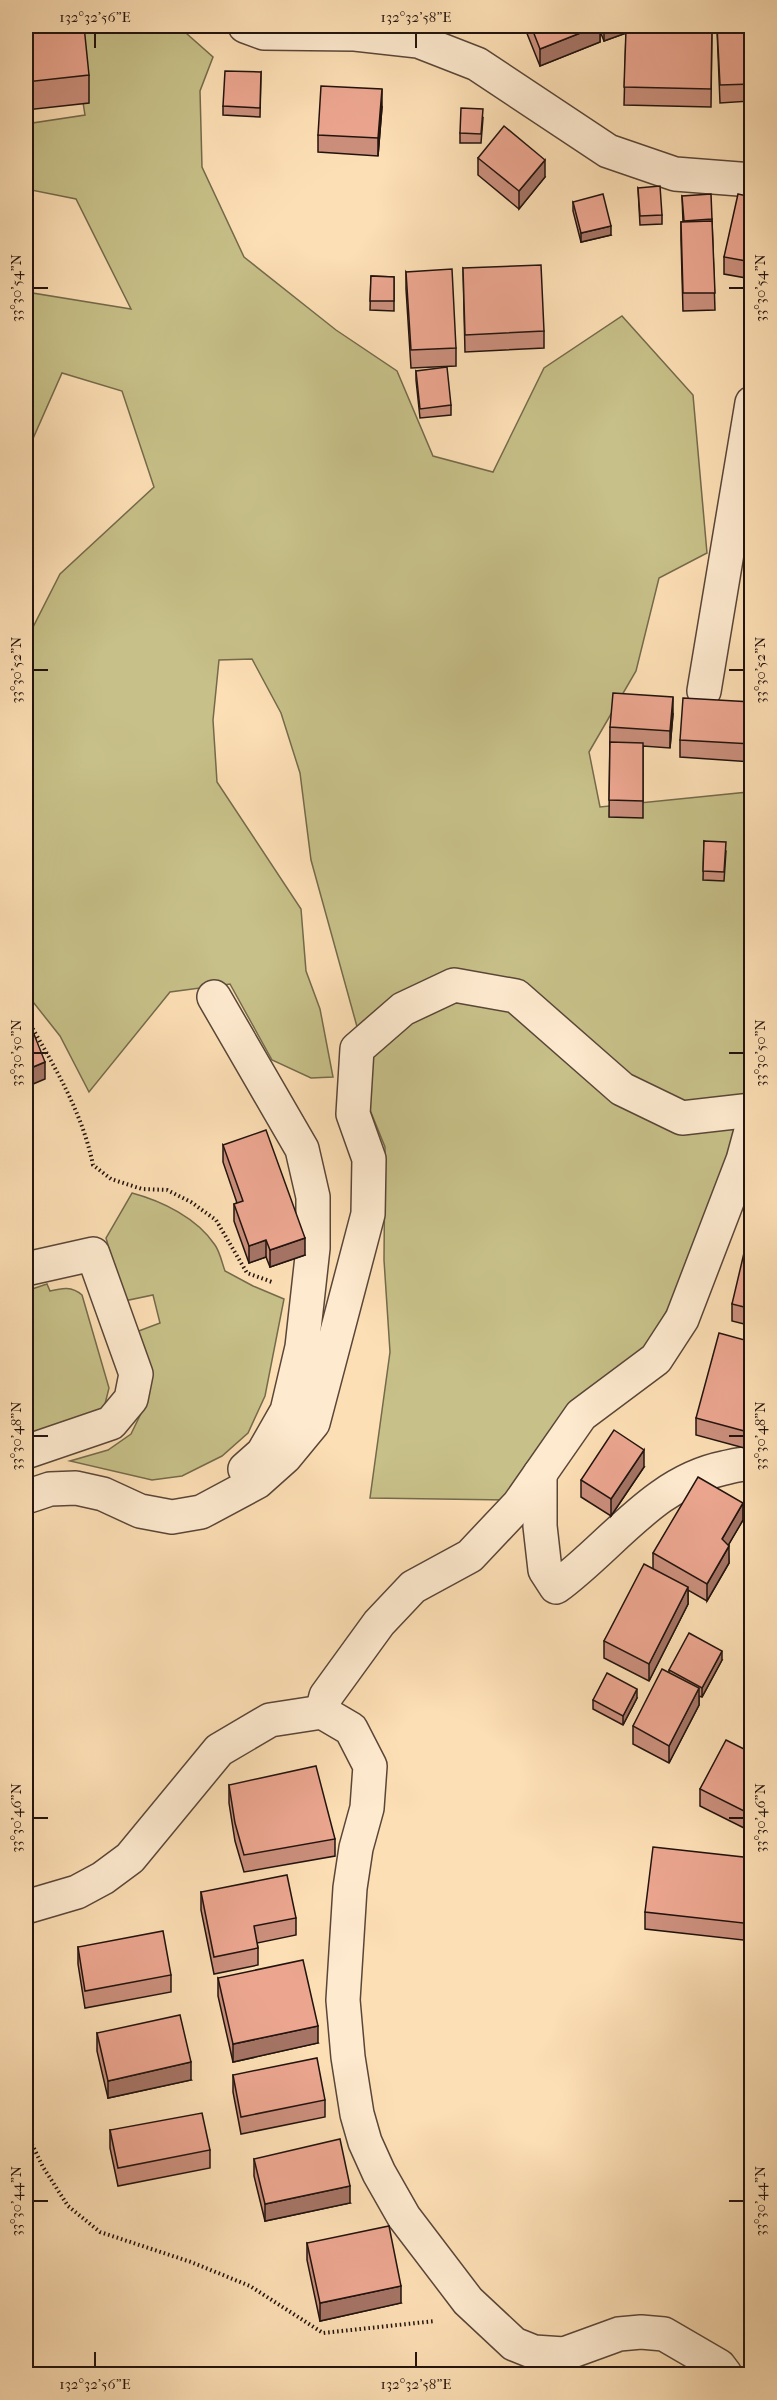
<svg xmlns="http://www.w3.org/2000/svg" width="777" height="2400" font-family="'IM FELL French Canon',serif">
	<rect width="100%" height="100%" fill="#fddfb5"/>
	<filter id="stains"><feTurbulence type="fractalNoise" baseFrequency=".00333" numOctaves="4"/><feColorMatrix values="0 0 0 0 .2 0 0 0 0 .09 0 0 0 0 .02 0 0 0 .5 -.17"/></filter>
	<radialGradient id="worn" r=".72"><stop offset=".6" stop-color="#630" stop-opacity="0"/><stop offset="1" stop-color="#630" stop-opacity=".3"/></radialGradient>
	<!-- green -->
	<g fill="#c7c088" stroke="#746a4b" stroke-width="1.5">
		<polygon points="71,26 178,26 213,57 200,91 202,167 244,257 336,330 397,371 433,456 493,472 544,368 622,316 693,395 707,553 659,578 636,671 589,752 600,807 748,792 751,784 751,1099 679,1290 647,1345 614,1375 508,1500 370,1498 390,1352 384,1260 385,1147 368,1105 364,1052 311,860 300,773 281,713 252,659 219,660 213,720 217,782 301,909 306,971 320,1009 333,1077 311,1078 272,1060 230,984 170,992 89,1092 60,1036 26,993 26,641 60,574 154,487 122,391 62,373 31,443 26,437 26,292 131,309 76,199 26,189 26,124 85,115"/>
		<path d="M132,1193C162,1201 197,1218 215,1245C220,1252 222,1263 225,1271L253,1286L284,1299L265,1396L248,1433L222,1456L182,1476L152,1480L70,1461L108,1450L131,1434L145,1405L136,1332L160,1323L153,1295L124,1301L106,1238Z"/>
		<path d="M47,1284L50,1291C62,1288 72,1286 82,1295L109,1388L104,1408L94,1414L29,1433V1441L26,1442V1291Z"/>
	</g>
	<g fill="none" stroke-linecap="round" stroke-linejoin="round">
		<!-- minor casing -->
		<g stroke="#594638" stroke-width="36">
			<g id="minor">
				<polyline points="245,26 264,33 355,34 418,41 477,64 608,151 675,174 752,180"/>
				<polyline points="704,691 752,403"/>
				<polyline points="214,997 302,1149 313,1197 313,1248 302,1347 287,1411 263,1453 245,1469"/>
				<polyline points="26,1269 93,1254 136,1374 131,1399 111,1423 26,1452"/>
				<path d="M540,1474V1526L545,1570L556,1587C611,1547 654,1482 724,1468C733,1466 743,1463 752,1464"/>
				<polyline points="26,1497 50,1489 76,1488 103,1494 140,1511 172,1517 201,1512 257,1482 285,1457 313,1423 368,1214 369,1159 353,1114 357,1049 403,1009 454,985 516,996 622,1089 682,1118 752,1110"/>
				<polyline points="322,1712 326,1696 379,1623 413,1587 470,1556 519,1504 581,1415 656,1359 682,1319 743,1160 752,1127"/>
				<polyline points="26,1907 77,1892 103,1878 130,1858 219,1750 270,1720 322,1712 351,1729 370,1766 367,1808 356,1848 350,1888 343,2000 348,2057 357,2114 365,2142 379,2173 404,2217 468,2301 514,2344 534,2352 564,2354 619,2334 641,2332 664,2334 719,2366 725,2374"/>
			</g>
		</g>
		<!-- path -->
		<g stroke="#22130e" stroke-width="4" stroke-dasharray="1.5 3" stroke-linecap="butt">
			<path d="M26,1017C53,1064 82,1111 93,1165L111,1179L142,1189L167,1190L191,1202L216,1220L247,1273L272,1282"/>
			<polyline points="26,2132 43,2167 68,2206 100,2232 191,2262 250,2286 323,2333 435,2321"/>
		</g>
		<!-- minor -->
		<use href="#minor" stroke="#feeacf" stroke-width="33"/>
	</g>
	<!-- wall -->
	<g fill="#cb8f7c" stroke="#22130e" stroke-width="1.5">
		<polygon points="26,26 89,75 89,103 26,110"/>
		<polygon points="524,26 646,26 634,30 648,30 712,26 711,107 624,105 626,33 604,41 600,31 600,42 540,66"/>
		<polygon points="715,26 752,26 752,158 750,158 750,101 720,103 717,29 715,29"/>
		<polygon points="261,72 260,117 223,115 223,106"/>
		<polygon points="382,107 378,156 318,152 318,135"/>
		<polygon points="483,118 481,143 460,143 460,133"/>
		<polygon points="478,158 545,177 519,209 478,175"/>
		<polygon points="638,188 662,215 662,224 640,225"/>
		<polygon points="682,196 712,219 715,310 683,311 681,240 681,222 683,222"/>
		<polygon points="752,197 752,279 724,274 724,257"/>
		<polygon points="573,202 611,235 581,242 573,211"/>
		<polygon points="463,268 544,331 544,348 465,352"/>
		<polygon points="406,272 456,348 456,366 411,368 406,289"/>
		<polygon points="371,276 394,277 394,311 370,310"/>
		<polygon points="416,371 451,405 451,415 420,418 416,380"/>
		<polygon points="752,702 752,762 680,757 680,740"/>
		<polygon points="673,714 670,748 643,746 643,818 609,817 610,727"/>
		<polygon points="704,841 726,851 724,881 703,880"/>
		<polygon points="223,1145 305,1255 270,1267 266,1257 249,1263 234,1221 234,1204 237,1203 223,1162"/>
		<polygon points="752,1227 752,1252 749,1251 749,1234"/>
		<polygon points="752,1255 752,1326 732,1321 732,1304"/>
		<polygon points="752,1342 748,1449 696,1435 696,1418"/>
		<polygon points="644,1467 611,1516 581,1497 581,1480"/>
		<polygon points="743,1520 728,1545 729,1563 707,1601 688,1590 688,1604 649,1681 604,1658 604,1641 653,1569 653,1553"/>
		<polygon points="722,1660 702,1697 699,1696 699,1705 669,1763 633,1744 633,1726 669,1673 669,1670"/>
		<polygon points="637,1698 623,1725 593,1709 593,1700"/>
		<polygon points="752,1753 752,1832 700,1806 700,1789"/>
		<polygon points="229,1785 335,1839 335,1856 244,1872 235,1841 229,1803"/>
		<polygon points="752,1858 752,1941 645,1929 645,1912"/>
		<polygon points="201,1892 296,1918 296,1935 257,1943 258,1948 258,1965 214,1974 201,1910"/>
		<polygon points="78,1947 171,1975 171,1992 85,2008 78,1964"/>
		<polygon points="218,1978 318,2043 233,2062 218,1996"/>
		<polygon points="97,2033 191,2080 108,2098 97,2051"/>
		<polygon points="233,2075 325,2100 325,2117 241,2134 233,2092"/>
		<polygon points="110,2130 210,2150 210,2168 118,2186 110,2148"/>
		<polygon points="254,2159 350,2203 265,2221 254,2176"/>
		<polygon points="307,2243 401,2303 320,2321 307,2260"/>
	</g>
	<!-- shaded-wall -->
	<g fill="#a57465" stroke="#22130e" stroke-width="1.5">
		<polygon points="598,26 600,26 600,42 540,66 540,49"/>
		<polygon points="604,26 646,26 604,41"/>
		<polygon points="382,89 382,107 378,156 378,138"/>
		<polygon points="545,160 545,177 519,209 519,191"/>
		<polygon points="611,226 611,235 581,242 581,233"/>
		<polygon points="673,697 673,714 670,748 670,731"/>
		<polygon points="45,1062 45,1079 26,1087 26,1070"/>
		<polygon points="305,1238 305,1255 270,1267 270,1250"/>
		<polygon points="266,1240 266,1257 249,1263 249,1246"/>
		<polygon points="752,1417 752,1434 748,1449 748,1432"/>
		<polygon points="644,1450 644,1467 611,1516 611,1499"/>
		<polygon points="743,1503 743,1520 722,1556 722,1539"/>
		<polygon points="729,1546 729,1563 707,1601 707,1584"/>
		<polygon points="688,1587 688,1604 649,1681 649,1664"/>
		<polygon points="722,1651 722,1660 702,1697 702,1688"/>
		<polygon points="699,1688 699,1705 669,1763 669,1746"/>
		<polygon points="637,1689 637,1698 623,1725 623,1716"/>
		<polygon points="318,2026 318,2043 233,2062 233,2044"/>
		<polygon points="191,2062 191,2080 108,2098 108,2081"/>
		<polygon points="350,2186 350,2203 265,2221 265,2204"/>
		<polygon points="401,2286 401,2303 320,2321 320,2303"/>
	</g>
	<!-- building -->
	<g fill="#eca690" stroke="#22130e" stroke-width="1.5">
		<polygon points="26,26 84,26 89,75 26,82"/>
		<polygon points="531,26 598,26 540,49"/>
		<polygon points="648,26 712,26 711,89 624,87 626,30 648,30"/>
		<polygon points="717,26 752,26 752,84 720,85"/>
		<polygon points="225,71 261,72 260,108 223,106"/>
		<polygon points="321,86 382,89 378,138 318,135"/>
		<rect x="750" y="100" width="2" height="41"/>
		<polygon points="461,108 483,109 481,134 460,133"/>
		<polygon points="504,126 545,160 519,191 478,158"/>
		<polygon points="660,186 662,215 640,216 638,188"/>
		<polygon points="603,194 611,226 581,233 573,202"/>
		<polygon points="711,194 712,219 684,221 682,196"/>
		<polygon points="738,194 752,197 752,262 724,257"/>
		<polygon points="712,221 715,293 683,293 681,222"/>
		<polygon points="541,265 544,331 465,335 463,268"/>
		<polygon points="452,269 456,348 411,350 406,272"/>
		<polygon points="371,276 394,277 394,301 370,301"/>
		<polygon points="447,367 451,405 420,409 416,371"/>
		<polygon points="613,693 673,697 670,731 610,727"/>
		<polygon points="683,698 752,702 752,744 680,740"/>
		<polygon points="610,742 643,743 643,801 609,800"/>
		<polygon points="704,841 726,842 724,872 703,871"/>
		<polygon points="28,1019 45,1062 26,1070 26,1020"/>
		<polygon points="266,1130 305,1238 270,1250 266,1240 249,1246 234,1204 243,1201 223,1145"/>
		<polygon points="744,1253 752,1255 752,1309 732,1304"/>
		<polygon points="719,1333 752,1342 752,1417 748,1432 696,1418"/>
		<polygon points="614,1430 644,1450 611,1499 581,1480"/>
		<polygon points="698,1477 743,1503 722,1539 729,1546 707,1584 653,1553"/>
		<polygon points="644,1564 688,1587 649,1664 604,1641"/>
		<polygon points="689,1633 722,1651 702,1688 669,1670"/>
		<polygon points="662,1669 699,1688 669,1746 633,1726"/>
		<polygon points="607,1673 637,1689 623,1716 593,1700"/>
		<polygon points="726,1740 752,1753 752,1815 700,1789"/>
		<polygon points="316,1766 335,1839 244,1855 235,1823 229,1785"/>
		<polygon points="653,1847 752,1858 752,1924 645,1912"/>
		<polygon points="287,1875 296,1918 254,1926 258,1948 214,1957 201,1892"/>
		<polygon points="163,1931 171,1975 85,1991 78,1947"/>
		<polygon points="303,1960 318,2026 233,2044 218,1978"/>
		<polygon points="180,2015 191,2062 108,2081 97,2033"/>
		<polygon points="317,2058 325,2100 241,2117 233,2075"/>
		<polygon points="202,2113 210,2150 118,2168 110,2130"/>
		<polygon points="340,2139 350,2186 265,2204 254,2159"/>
		<polygon points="389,2226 401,2286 320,2303 307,2243"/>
	</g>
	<!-- ticks -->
	<path fill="none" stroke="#22130e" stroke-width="2" d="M95,33V48M416,33V48M33,288H48M729,288H744M33,670H48M729,670H744M33,1053H48M729,1053H744M33,1436H48M729,1436H744M33,1818H48M729,1818H744M33,2201H48M729,2201H744M95,2352V2367M416,2352V2367"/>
	<!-- margin -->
	<rect width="777" height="2400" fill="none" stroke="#fddfb5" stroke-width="66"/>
	<rect x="33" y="33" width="711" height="2334" fill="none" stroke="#22130e" stroke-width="2"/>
	<g font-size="15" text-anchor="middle" fill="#22130e">
		<text x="95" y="22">132°32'56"E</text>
		<text x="416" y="22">132°32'58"E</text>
		<text transform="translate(16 288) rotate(-90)" y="5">33°30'54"N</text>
		<text transform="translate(760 288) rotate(-90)" y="5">33°30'54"N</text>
		<text transform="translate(16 670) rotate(-90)" y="5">33°30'52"N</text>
		<text transform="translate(760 670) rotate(-90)" y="5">33°30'52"N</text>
		<text transform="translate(16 1053) rotate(-90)" y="5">33°30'50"N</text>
		<text transform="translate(760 1053) rotate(-90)" y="5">33°30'50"N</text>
		<text transform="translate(16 1436) rotate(-90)" y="5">33°30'48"N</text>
		<text transform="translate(760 1436) rotate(-90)" y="5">33°30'48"N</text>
		<text transform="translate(16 1818) rotate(-90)" y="5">33°30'46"N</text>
		<text transform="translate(760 1818) rotate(-90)" y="5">33°30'46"N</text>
		<text transform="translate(16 2201) rotate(-90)" y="5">33°30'44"N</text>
		<text transform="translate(760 2201) rotate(-90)" y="5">33°30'44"N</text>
		<text x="95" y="2389">132°32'56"E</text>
		<text x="416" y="2389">132°32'58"E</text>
	</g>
	<rect width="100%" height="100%" filter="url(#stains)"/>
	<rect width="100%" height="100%" fill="url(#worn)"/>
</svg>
